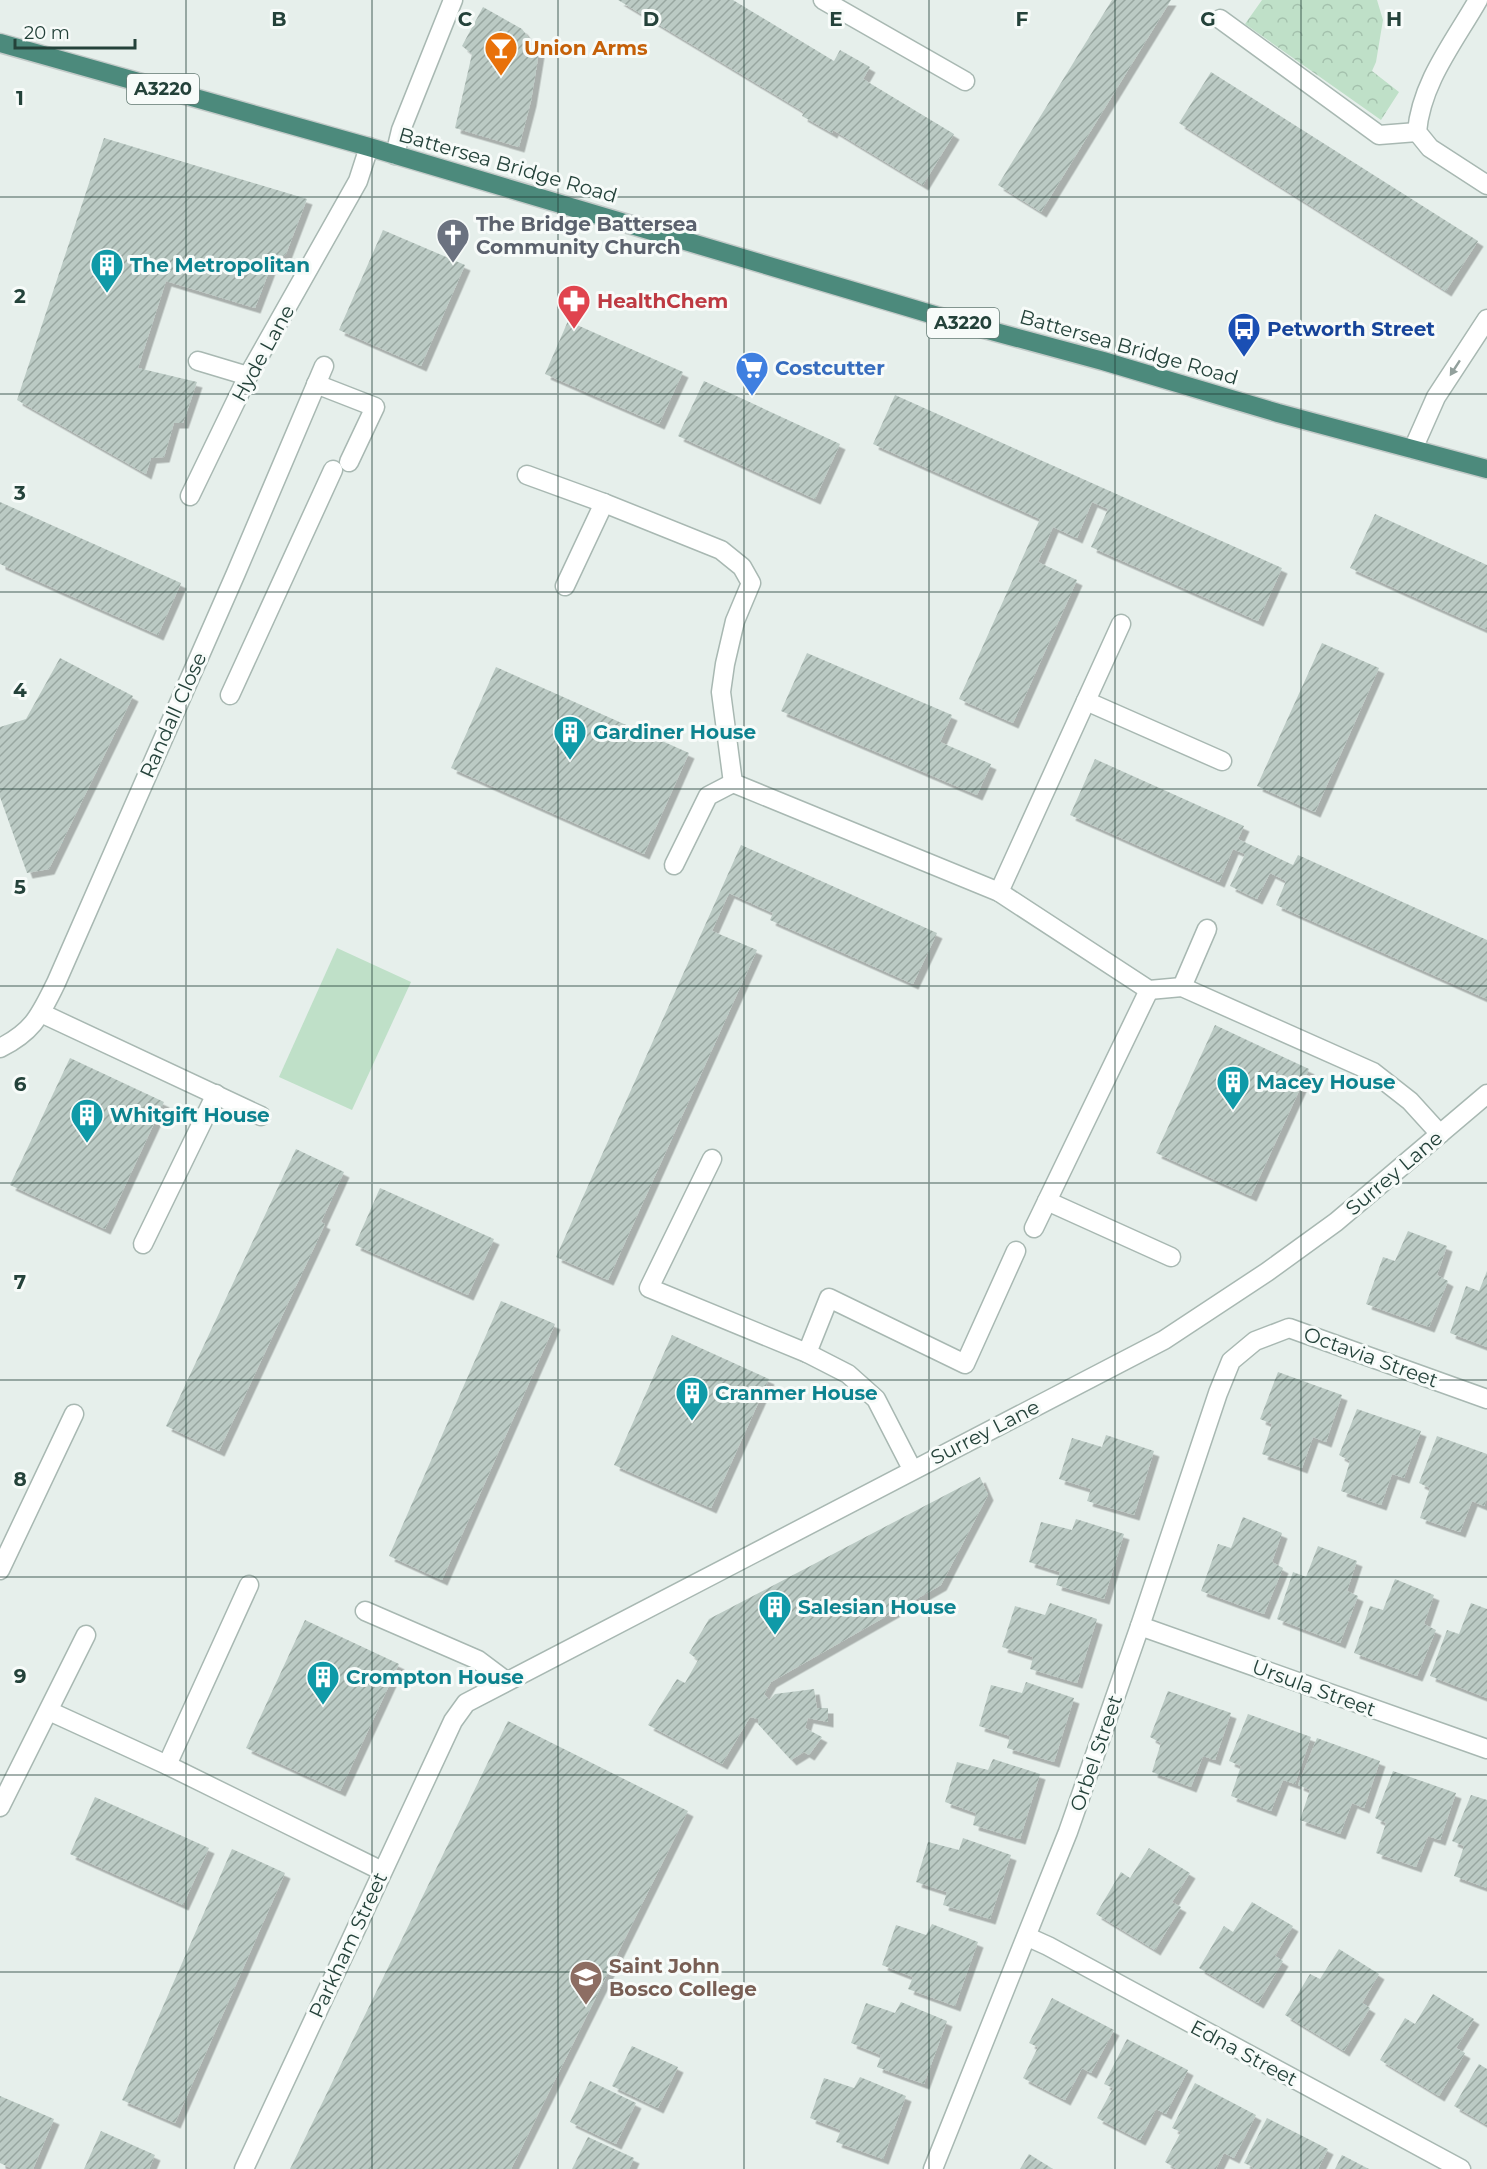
<svg xmlns="http://www.w3.org/2000/svg" width="1487" height="2169" font-family="Montserrat,sans-serif">
	<defs>
		<pattern id="park-crowns" width="20" height="18" patternUnits="userSpaceOnUse" patternTransform="scale(1.5)"><rect width="20" height="18" fill="#bfe0c8"/><path d="M2 6a3 3 0 1 1 6 0M12 15a3 3 0 1 1 6 0" fill="none" stroke="#a4c1ad"/></pattern>
		<pattern id="building-hatch" width="6" height="6" patternUnits="userSpaceOnUse" patternTransform="scale(1.5)"><rect width="6" height="6" fill="#bbcac4"/><path d="M-1 1l2-2M0 6l6-6M5 7l2-2" fill="none" stroke="#98a6a0"/></pattern>
		<filter id="shadow"><feDropShadow dx="5.5" dy="5.5" stdDeviation="0" flood-color="#0004"/></filter>
	</defs>
	<rect width="100%" height="100%" fill="#e6efeb"/>
	<!-- park -->
	<polygon fill="url(#park-crowns)" points="1262,0 1377,0 1383,20 1376,62 1372,71 1399,92 1381,120 1245,24"/>
	<!-- pitch -->
	<polygon fill="#bfe0c8" points="337,948 411,982 352,1110 279,1077"/>
	<!-- building -->
	<g fill="url(#building-hatch)" filter="url(#shadow)">
		<polygon points="618,0 733,0 834,61 840,50 870,67 863,79 954,134 923,185 833,130 832,133 802,116 804,112"/>
		<polygon points="1112,0 1171,0 1041,212 998,185"/>
		<polygon points="483,7 522,29 539,52 531,101 519,147 455,128 472,54 462,46"/>
		<polygon points="1211,72 1478,241 1446,291 1179,123"/>
		<polygon points="104,138 307,199 286,254 271,266 255,308 166,281 138,368 197,382 183,423 174,423 164,457 151,458 146,474 17,400"/>
		<polygon points="383,230 465,265 421,366 339,330"/>
		<polygon points="568,321 683,372 659,424 545,374"/>
		<polygon points="704,381 840,444 815,499 678,436"/>
		<polygon points="895,395 1282,568 1258,621 1091,547 1108,509 1092,502 1077,538 1053,527 1038,562 1077,580 1013,723 959,699 1040,519 873,444"/>
		<polygon points="0,502 181,583 158,635 0,564"/>
		<polygon points="1375,514 1487,565 1487,630 1350,568"/>
		<polygon points="1322,643 1379,668 1315,812 1257,786"/>
		<polygon points="807,653 952,715 940,742 991,764 977,795 781,711"/>
		<polygon points="60,658 133,696 49,869 27,873 0,797 0,727 26,719"/>
		<polygon points="496,667 689,753 644,854 451,768"/>
		<polygon points="1095,759 1244,826 1238,839 1293,865 1298,855 1487,940 1487,999 1276,905 1286,881 1270,873 1257,899 1230,886 1245,854 1233,849 1219,882 1070,815"/>
		<polygon points="741,845 937,933 913,984 770,920 773,913 729,893 712,931 757,950 608,1280 556,1257"/>
		<polygon points="1215,1025 1309,1069 1251,1196 1156,1153"/>
		<polygon points="70,1058 164,1102 105,1229 10,1185"/>
		<polygon points="296,1149 344,1172 321,1222 325,1224 219,1451 166,1426"/>
		<polygon points="380,1188 494,1239 468,1295 355,1245"/>
		<polygon points="1408,1231 1447,1246 1437,1275 1448,1281 1429,1327 1366,1304 1383,1257 1395,1261"/>
		<polygon points="1487,1271 1487,1347 1450,1333 1466,1286 1479,1291"/>
		<polygon points="501,1301 555,1324 442,1580 389,1556"/>
		<polygon points="672,1335 769,1379 711,1508 614,1465"/>
		<polygon points="1278,1372 1342,1395 1326,1442 1313,1437 1302,1468 1262,1454 1272,1424 1260,1419"/>
		<polygon points="1357,1409 1421,1431 1404,1478 1392,1474 1381,1505 1341,1491 1350,1461 1339,1455"/>
		<polygon points="1106,1435 1154,1451 1134,1515 1087,1501 1091,1489 1059,1479 1072,1438 1102,1447"/>
		<polygon points="1437,1436 1487,1454 1487,1498 1484,1506 1472,1501 1460,1532 1420,1518 1430,1488 1419,1483"/>
		<polygon points="980,1477 988,1495 941,1585 771,1682 764,1694 769,1700 775,1694 814,1689 817,1708 828,1708 828,1722 808,1718 805,1728 822,1737 809,1755 804,1752 791,1760 758,1724 758,1719 750,1717 722,1764 648,1725 677,1679 685,1683 698,1660 689,1653 709,1619"/>
		<polygon points="1243,1517 1282,1533 1272,1562 1283,1568 1264,1614 1201,1591 1218,1544 1231,1548"/>
		<polygon points="1076,1519 1124,1534 1104,1599 1056,1585 1060,1572 1029,1562 1041,1522 1072,1530"/>
		<polygon points="1318,1546 1357,1561 1347,1591 1358,1596 1340,1643 1277,1619 1293,1572 1306,1577"/>
		<polygon points="1395,1579 1434,1595 1424,1624 1436,1630 1417,1676 1354,1653 1370,1606 1383,1610"/>
		<polygon points="1050,1603 1097,1619 1077,1683 1030,1669 1033,1657 1002,1647 1015,1606 1045,1615"/>
		<polygon points="1471,1603 1487,1609 1487,1698 1430,1676 1447,1630 1459,1634"/>
		<polygon points="305,1620 399,1664 340,1791 246,1748"/>
		<polygon points="1026,1682 1074,1698 1054,1762 1007,1748 1010,1736 979,1726 991,1685 1022,1693"/>
		<polygon points="1168,1691 1231,1713 1215,1760 1203,1756 1191,1787 1152,1772 1161,1743 1150,1737"/>
		<polygon points="1248,1714 1311,1737 1295,1784 1283,1780 1271,1811 1231,1796 1241,1766 1229,1761"/>
		<polygon points="508,1721 688,1811 511,2169 290,2169"/>
		<polygon points="1317,1738 1380,1761 1364,1808 1352,1803 1340,1834 1300,1820 1310,1790 1298,1785"/>
		<polygon points="993,1759 1040,1774 1020,1839 973,1825 976,1813 945,1802 957,1762 988,1770"/>
		<polygon points="1393,1771 1456,1793 1440,1840 1428,1836 1416,1867 1376,1853 1386,1823 1375,1818"/>
		<polygon points="1471,1795 1487,1800 1487,1888 1454,1876 1464,1846 1452,1841"/>
		<polygon points="95,1797 209,1848 183,1905 70,1854"/>
		<polygon points="963,1838 1011,1855 990,1919 943,1905 947,1892 916,1882 928,1842 959,1850"/>
		<polygon points="1149,1848 1190,1873 1172,1902 1181,1907 1155,1950 1096,1914 1121,1872 1130,1878"/>
		<polygon points="232,1849 285,1873 175,2123 122,2100"/>
		<polygon points="1252,1902 1293,1926 1275,1956 1283,1961 1258,2003 1199,1968 1224,1926 1233,1932"/>
		<polygon points="932,1924 978,1942 955,2006 908,1989 913,1977 882,1965 896,1925 926,1935"/>
		<polygon points="1339,1949 1379,1974 1362,2003 1370,2008 1344,2051 1285,2015 1310,1974 1320,1979"/>
		<polygon points="1433,1994 1474,2019 1456,2048 1465,2053 1439,2096 1380,2060 1405,2018 1415,2024"/>
		<polygon points="1052,1998 1114,2030 1091,2073 1082,2068 1065,2100 1023,2078 1038,2047 1029,2043"/>
		<polygon points="901,2002 947,2021 924,2084 877,2067 881,2055 851,2043 866,2003 895,2013"/>
		<polygon points="1127,2039 1188,2070 1166,2114 1156,2109 1140,2140 1097,2118 1113,2088 1104,2084"/>
		<polygon points="632,2046 678,2067 658,2108 612,2086"/>
		<polygon points="1479,2064 1487,2069 1487,2125 1454,2106"/>
		<polygon points="860,2077 906,2096 883,2159 836,2142 841,2130 810,2118 824,2078 854,2088"/>
		<polygon points="590,2081 636,2103 616,2144 570,2122"/>
		<polygon points="1195,2083 1256,2115 1234,2158 1224,2153 1216,2169 1177,2169 1165,2162 1181,2132 1172,2128"/>
		<polygon points="0,2096 54,2119 33,2169 13,2169 0,2163"/>
		<polygon points="1267,2118 1328,2149 1318,2169 1252,2169 1253,2167 1244,2163"/>
		<polygon points="101,2131 155,2155 149,2169 84,2169"/>
		<polygon points="588,2137 634,2158 629,2169 572,2169"/>
		<polygon points="1029,2154 1053,2169 1020,2169"/>
		<polygon points="1342,2155 1369,2169 1335,2169"/>
	</g>
	<g fill="none" stroke-linecap="round" stroke-linejoin="round">
		<!-- service casing -->
		<g stroke="#a8b8b2" stroke-width="21">
			<g id="service">
				<polyline points="823,0 965,81"/>
				<polyline points="1220,19 1379,135 1417,132"/>
				<polyline points="198,361 248,376"/>
				<polyline points="316,384 375,407 349,462"/>
				<polyline points="565,586 604,503"/>
				<polyline points="230,695 333,470"/>
				<polyline points="1086,701 1222,761"/>
				<polyline points="674,865 708,796 733,783"/>
				<polyline points="1047,1201 1171,1257"/>
				<polyline points="143,1244 216,1094"/>
				<polyline points="807,1353 829,1298 965,1364 1016,1251"/>
				<polyline points="0,1570 74,1414"/>
				<polyline points="365,1611 478,1660 506,1681"/>
				<polyline points="49,1711 167,1765 382,1871"/>
				<polyline points="167,1765 249,1585"/>
				<polyline points="0,1807 86,1635"/>
			</g>
		</g>
		<!-- minor casing -->
		<g stroke="#a8b8b2" stroke-width="21">
			<g id="minor">
				<path d="M1478,0C1454,42 1421,83 1417,132L1430,148L1487,185"/>
				<polyline points="395,155 401,130 453,0"/>
				<polyline points="1413,449 1436,397 1487,319"/>
				<polyline points="527,475 604,503 721,550 742,567 751,583 735,621 725,664 721,692 733,783 999,892 1149,990 1182,987 1373,1072 1410,1101 1440,1134"/>
				<polyline points="190,496 248,376 358,181 369,147"/>
				<polyline points="999,892 1121,624"/>
				<polyline points="1182,987 1207,929"/>
				<polyline points="41,1013 261,1116"/>
				<path d="M0,1048C34,1031 40,1015 56,983L236,573L324,366"/>
				<polyline points="712,1159 649,1288 807,1353 848,1374 876,1399 912,1469"/>
				<polyline points="1034,1228 1149,990"/>
				<polyline points="1140,1626 1487,1749"/>
				<polyline points="1028,1937 1048,1946 1461,2169"/>
				<polyline points="244,2169 453,1721 466,1703 1164,1340 1267,1272 1336,1222 1487,1094"/>
				<polyline points="933,2169 1068,1832 1140,1626 1218,1393 1231,1361 1255,1341 1289,1328 1487,1399"/>
			</g>
		</g>
		<!-- trunk casing -->
		<g stroke="#c2cac8" stroke-width="21">
			<polyline id="trunk" points="0,43 369,147 951,320 1103,361 1278,413 1487,469"/>
		</g>
		<!-- service -->
		<use href="#service" stroke="#fff" stroke-width="18"/>
		<!-- minor -->
		<use href="#minor" stroke="#fff" stroke-width="18"/>
		<!-- trunk -->
		<use href="#trunk" stroke="#4c8a7c" stroke-width="18"/>
	</g>
	<!-- one-way arrows -->
	<defs><path id="oneway-solid" d="M-6-.8H1V-3.2L6.5 0L1 3.2V.8H-6Z" transform="scale(1.5)"/></defs>
	<use fill="#92a09c" href="#oneway-solid" transform="translate(1455 368) rotate(123)"/>
	<!-- grid -->
	<path fill="none" stroke="#24423a" stroke-width="1.5" stroke-opacity="0.55" d="M186,0V2169M372,0V2169M558,0V2169M744,0V2169M929,0V2169M1115,0V2169M1301,0V2169M0,197H1487M0,394H1487M0,592H1487M0,789H1487M0,986H1487M0,1183H1487M0,1380H1487M0,1577H1487M0,1775H1487M0,1972H1487"/>
	<!-- icons -->
	<defs>
		<g id="bar-pin" transform="scale(1.725)"><path d="M0 17L-7.5 6A9.5 9.5 0 1 1 7.5 6Z" fill="#e8710a" stroke="#f7fbf9"/><path d="M-6-5H6L.8 .8V4.5H3.5V6h-7V4.5H-.8V.8Z" fill="#fff"/></g>
		<g id="church-pin" transform="scale(1.725)"><path d="M0 17L-7.5 6A9.5 9.5 0 1 1 7.5 6Z" fill="#6b7280" stroke="#f7fbf9"/><path d="M-1.2-6h2.4v3.5h3.3v2.4h-3.3V6h-2.4V-.1h-3.3v-2.4h3.3Z" fill="#fff"/></g>
		<g id="building-pin" transform="scale(1.725)"><path d="M0 17L-7.5 6A9.5 9.5 0 1 1 7.5 6Z" fill="#0f9aa8" stroke="#f7fbf9"/><path d="M-4-6H4V6H1V3H-1V6H-4ZM-2.5-4.3h1.7v1.8h-1.7ZM.8-4.3h1.7v1.8H.8ZM-2.5-1h1.7V.8h-1.7ZM.8-1h1.7V.8H.8Z" fill="#fff"/></g>
		<g id="pharmacy-pin" transform="scale(1.725)"><path d="M0 17L-7.5 6A9.5 9.5 0 1 1 7.5 6Z" fill="#e0444e" stroke="#f7fbf9"/><path d="M-2-6h4v4h4v4h-4v4h-4v-4h-4v-4h4Z" fill="#fff"/></g>
		<g id="bus-pin" transform="scale(1.725)"><path d="M0 17L-7.5 6A9.5 9.5 0 1 1 7.5 6Z" fill="#1a4fb4" stroke="#f7fbf9"/><path d="M-5-6H5V4H4V6H2V4H-2V6H-4V4H-5ZM-3.5-4V0h7V-4ZM-3.5 1.2v1.5H-2V1.2ZM2 1.2v1.5H3.5V1.2Z" fill="#fff"/></g>
		<g id="supermarket-pin" transform="scale(1.725)"><path d="M0 17L-7.5 6A9.5 9.5 0 1 1 7.5 6Z" fill="#3f7fe0" stroke="#f7fbf9"/><path d="M-6-5.5h2.5l.6 2H6L4.5 2H-2.5L-4.4-4H-6ZM-1.5 3.2a1.3 1.3 0 1 0 .1 0ZM3 3.2a1.3 1.3 0 1 0 .1 0Z" fill="#fff"/></g>
		<g id="school-pin" transform="scale(1.725)"><path d="M0 17L-7.5 6A9.5 9.5 0 1 1 7.5 6Z" fill="#8d6e63" stroke="#f7fbf9"/><path d="M0-5L7-2L0 1L-7-2ZM-4 1L0 2.5L4 1V4Q0 6-4 4Z" fill="#fff"/></g>
	</defs>
	<g fill-rule="evenodd">
		<use href="#bar-pin" x="501" y="48"/>
		<use href="#church-pin" x="453" y="235"/>
		<use href="#building-pin" x="107" y="265"/>
		<use href="#pharmacy-pin" x="574" y="301"/>
		<use href="#bus-pin" x="1244" y="329"/>
		<use href="#supermarket-pin" x="752" y="368"/>
		<use href="#building-pin" x="570" y="732"/>
		<use href="#building-pin" x="1233" y="1082"/>
		<use href="#building-pin" x="87" y="1115"/>
		<use href="#building-pin" x="692" y="1393"/>
		<use href="#building-pin" x="775" y="1607"/>
		<use href="#building-pin" x="323" y="1677"/>
		<use href="#school-pin" x="586" y="1977"/>
	</g>
	<g text-anchor="middle" stroke-width="6" stroke-linejoin="round" paint-order="stroke">
		<!-- shield labels -->
		<g fill="#f7fbf9" stroke="#637a73" stroke-width="1.5">
			<rect x="127" y="74" width="72" height="30" rx="4.5"/>
			<rect x="927" y="308" width="72" height="30" rx="4.5"/>
		</g>
		<g font-size="18" font-weight="bold" fill="#24423a">
			<text x="163" y="95">A3220</text>
			<text x="963" y="329">A3220</text>
		</g>
		<!-- food labels -->
		<g font-size="20" font-weight="bold" fill="#c56008" stroke="#f7fbf9" text-anchor="start">
			<text x="524" y="55">Union Arms</text>
		</g>
		<!-- street labels -->
		<g font-size="20" fill="#24423a" stroke="#f7fbf9">
			<text transform="translate(508 165) rotate(16)" y="7">Battersea Bridge Road</text>
			<text transform="translate(1129 347) rotate(16)" y="7">Battersea Bridge Road</text>
			<text transform="translate(263 353) rotate(-61)" y="7">Hyde Lane</text>
			<text transform="translate(173 715) rotate(-66)" y="7">Randall Close</text>
			<text transform="translate(1394 1173) rotate(-40)" y="7">Surrey Lane</text>
			<text transform="translate(1371 1357) rotate(20)" y="7">Octavia Street</text>
			<text transform="translate(985 1432) rotate(-27)" y="7">Surrey Lane</text>
			<text transform="translate(1314 1688) rotate(20)" y="7">Ursula Street</text>
			<text transform="translate(1096 1753) rotate(-71)" y="7">Orbel Street</text>
			<text transform="translate(348 1945) rotate(-65)" y="7">Parkham Street</text>
			<text transform="translate(1244 2053) rotate(28)" y="7">Edna Street</text>
		</g>
		<!-- worship labels -->
		<g font-size="20" font-weight="bold" fill="#5b616d" stroke="#f7fbf9" text-anchor="start">
			<text x="476" y="231">The Bridge Battersea<tspan x="476" dy="23">Community Church</tspan></text>
		</g>
		<!-- culture labels -->
		<g font-size="20" font-weight="bold" fill="#0d838f" stroke="#f7fbf9" text-anchor="start">
			<text x="130" y="272">The Metropolitan</text>
			<text x="593" y="739">Gardiner House</text>
			<text x="1256" y="1089">Macey House</text>
			<text x="110" y="1122">Whitgift House</text>
			<text x="715" y="1400">Cranmer House</text>
			<text x="798" y="1614">Salesian House</text>
			<text x="346" y="1684">Crompton House</text>
		</g>
		<!-- health labels -->
		<g font-size="20" font-weight="bold" fill="#be3a42" stroke="#f7fbf9" text-anchor="start">
			<text x="597" y="308">HealthChem</text>
		</g>
		<!-- transit labels -->
		<g font-size="20" font-weight="bold" fill="#164399" stroke="#f7fbf9" text-anchor="start">
			<text x="1267" y="336">Petworth Street</text>
		</g>
		<!-- shop labels -->
		<g font-size="20" font-weight="bold" fill="#366cbe" stroke="#f7fbf9" text-anchor="start">
			<text x="775" y="375">Costcutter</text>
		</g>
		<!-- education labels -->
		<g font-size="20" font-weight="bold" fill="#785e54" stroke="#f7fbf9" text-anchor="start">
			<text x="609" y="1973">Saint John<tspan x="609" dy="23">Bosco College</tspan></text>
		</g>
	</g>
	<g font-size="20" text-anchor="middle" font-weight="bold" fill="#24423a" stroke="#f7fbf9" stroke-width="6" stroke-linejoin="round" paint-order="stroke">
		<text x="279" y="26">B</text>
		<text x="465" y="26">C</text>
		<text x="651" y="26">D</text>
		<text x="836" y="26">E</text>
		<text x="1022" y="26">F</text>
		<text x="1208" y="26">G</text>
		<text x="1394" y="26">H</text>
		<text x="20" y="105">1</text>
		<text x="20" y="303">2</text>
		<text x="20" y="500">3</text>
		<text x="20" y="697">4</text>
		<text x="20" y="894">5</text>
		<text x="20" y="1091">6</text>
		<text x="20" y="1289">7</text>
		<text x="20" y="1486">8</text>
		<text x="20" y="1683">9</text>
	</g>
	<!-- scale -->
	<path d="M15 39v9h120v-9" fill="none" stroke="#24423a" stroke-width="3"/>
	<text x="24" y="39" font-size="18" fill="#24423a" stroke="#f7fbf9" stroke-width="4.5" paint-order="stroke">20 m</text>
</svg>
